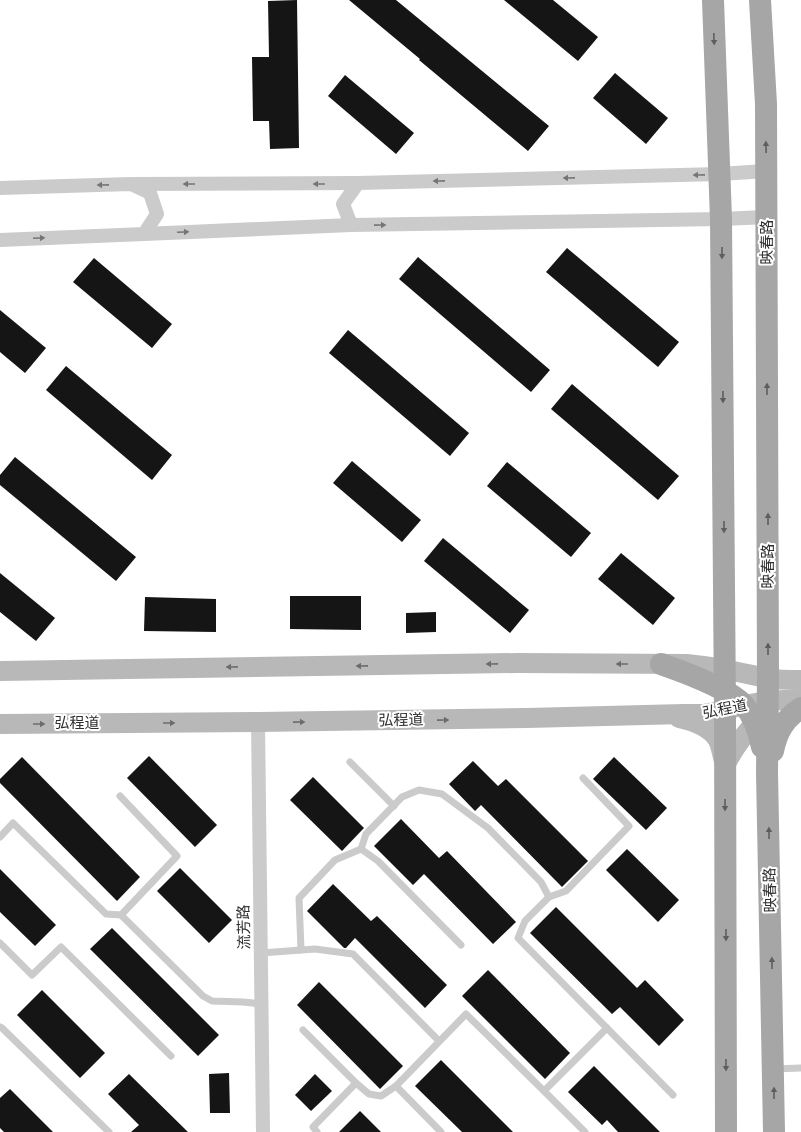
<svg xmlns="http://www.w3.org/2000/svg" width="801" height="1132" font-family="Cabin,'Noto Sans SC',sans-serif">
	<rect width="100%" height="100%" fill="#fff"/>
	<!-- building -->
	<g fill="#151515">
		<polygon points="297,0 299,148 270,149 269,121 253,121 252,57 269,57 268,1"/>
		<polygon points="349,0 396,0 549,126 528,151 419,60 420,59"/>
		<polygon points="504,0 553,0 598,37 578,61"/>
		<polygon points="615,73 668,118 646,144 593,98"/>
		<polygon points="345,75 414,133 396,154 328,96"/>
		<polygon points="567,248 679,342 658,367 546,272"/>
		<polygon points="418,257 550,370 531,392 399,279"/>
		<polygon points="94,258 172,324 152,348 73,282"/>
		<polygon points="0,310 46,348 25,373 0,352"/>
		<polygon points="348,330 469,433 450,456 329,353"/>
		<polygon points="66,366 172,455 152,480 46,390"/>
		<polygon points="572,384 679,476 658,500 551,409"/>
		<polygon points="15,457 136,557 116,581 0,485 0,475"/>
		<polygon points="352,461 421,520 402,542 333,483"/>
		<polygon points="507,462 591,533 571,557 487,486"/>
		<polygon points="443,538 529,610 510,633 424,561"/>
		<polygon points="621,553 675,598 653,625 598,579"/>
		<polygon points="0,573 55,618 36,641 0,612"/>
		<polygon points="290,596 361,596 361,630 290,629"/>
		<polygon points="145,597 216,599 216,632 144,631"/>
		<polygon points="436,612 436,632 406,633 406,613"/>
		<polygon points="149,756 217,825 195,847 127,778"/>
		<polygon points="22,757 140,877 117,901 0,783 0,779"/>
		<polygon points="614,757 667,808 646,830 593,779"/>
		<polygon points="473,761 498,786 506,779 588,861 562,887 481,805 475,811 449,784"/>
		<polygon points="313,777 364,828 342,851 290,800"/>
		<polygon points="401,819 439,858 447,851 516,922 493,944 424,874 413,885 374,846"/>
		<polygon points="627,849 679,900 658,922 606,870"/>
		<polygon points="180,868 232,920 209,943 157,891"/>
		<polygon points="0,869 56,925 35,946 0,912"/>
		<polygon points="333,884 371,921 377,916 447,985 425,1008 355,938 346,948 344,948 307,911"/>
		<polygon points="556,907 637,988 645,980 684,1020 659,1046 620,1007 612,1014 530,933"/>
		<polygon points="112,928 219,1035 198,1056 90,949"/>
		<polygon points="488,970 570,1053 545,1079 462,996"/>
		<polygon points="319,982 403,1066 380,1089 297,1005"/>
		<polygon points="42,990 105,1053 80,1078 17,1015"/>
		<polygon points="441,1060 513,1132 462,1132 415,1086"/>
		<polygon points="594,1066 660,1132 618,1132 607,1120 602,1125 568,1092"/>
		<polygon points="229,1073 230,1113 210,1113 209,1074"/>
		<polygon points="129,1074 188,1132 131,1132 139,1125 108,1094"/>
		<polygon points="315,1074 332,1091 311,1111 295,1095"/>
		<polygon points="10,1089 53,1132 4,1132 0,1128 0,1098"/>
		<polygon points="360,1111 381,1132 339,1132"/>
	</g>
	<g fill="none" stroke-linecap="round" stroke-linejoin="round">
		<!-- lane -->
		<g stroke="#cbcbcb" stroke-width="7">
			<polyline points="350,762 394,806"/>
			<polyline points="583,778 629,826 566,891 549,897 525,921 518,938 673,1095"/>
			<polyline points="0,837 13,823 106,914 121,915 177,856 120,796"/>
			<polyline points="361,849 378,861 461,945"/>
			<polyline points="121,915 203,996 212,1001 243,1002 262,1004"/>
			<polyline points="0,943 32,975 61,947 171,1056"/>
			<polyline points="301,950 299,898 335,860 361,849 366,834 402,797 419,790 442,794 488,828 541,882 549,897"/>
			<polyline points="261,953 315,949 353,954 439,1041"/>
			<polyline points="0,1027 2,1028 109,1132"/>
			<polyline points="303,1030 356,1083"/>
			<polyline points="774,1069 801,1068"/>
			<polyline points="396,1086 441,1132"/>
			<polyline points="317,1132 313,1127 356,1083 369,1094 381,1096 396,1086 466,1014 544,1091"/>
			<polyline points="585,1132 544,1091 607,1028"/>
		</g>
		<!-- street -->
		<g stroke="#cbcbcb" stroke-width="14">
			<polyline points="766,171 720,174 358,183 343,204 351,225 721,219 767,217"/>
			<polyline points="135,184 358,183"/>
			<polyline points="0,188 131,184 150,193 157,214 144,234 0,240"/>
			<polyline points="144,234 351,225"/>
			<polyline points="258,722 263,1132"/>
		</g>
		<!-- secondary -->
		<g stroke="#b8b8b8" stroke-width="20">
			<path d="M0,671L517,663L686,664C714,666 740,673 767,678C778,680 790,680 801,680"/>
			<path d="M679,718C693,721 710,727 718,740C721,746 722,755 724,761"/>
			<polyline points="0,724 258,722 527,718 684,714 703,714 725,710 743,705 768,701 801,699"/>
			<path d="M725,766C735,745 749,728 766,712"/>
		</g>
		<!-- primary -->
		<g stroke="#a6a6a6" stroke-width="22">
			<polyline points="713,0 721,219 725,710 726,1132"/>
			<polyline points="760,0 766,104 768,679 767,772 774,1132"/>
			<path d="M661,664C684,672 728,688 744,705C754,717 759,732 762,747"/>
			<path d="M773,751C777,732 784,719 801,708"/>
		</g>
	</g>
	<!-- one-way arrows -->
	<defs><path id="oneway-solid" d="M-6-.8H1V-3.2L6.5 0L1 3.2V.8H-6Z"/></defs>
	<g fill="#5e5e5e">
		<use href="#oneway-solid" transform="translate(714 39) rotate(88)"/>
		<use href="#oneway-solid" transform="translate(766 147) rotate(-91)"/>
		<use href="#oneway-solid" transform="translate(722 253) rotate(90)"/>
		<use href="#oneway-solid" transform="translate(767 389) rotate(-90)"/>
		<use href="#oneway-solid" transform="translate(723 397) rotate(90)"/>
		<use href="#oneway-solid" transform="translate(768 519) rotate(-90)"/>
		<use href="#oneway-solid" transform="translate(724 527) rotate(90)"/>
		<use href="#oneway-solid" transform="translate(768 649) rotate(-90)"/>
		<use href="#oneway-solid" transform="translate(725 805) rotate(90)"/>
		<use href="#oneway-solid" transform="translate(769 833) rotate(-91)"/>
		<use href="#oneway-solid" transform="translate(726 935) rotate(90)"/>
		<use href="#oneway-solid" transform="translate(772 963) rotate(-91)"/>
		<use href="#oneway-solid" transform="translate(726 1065) rotate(90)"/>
		<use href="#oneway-solid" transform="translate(774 1093) rotate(-90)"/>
	</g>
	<g fill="#757575">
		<use href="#oneway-solid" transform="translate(699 175) rotate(179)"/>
		<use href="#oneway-solid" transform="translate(569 178) rotate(179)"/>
		<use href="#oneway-solid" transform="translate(439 181) rotate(179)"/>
		<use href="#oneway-solid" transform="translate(189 184) rotate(180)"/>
		<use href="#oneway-solid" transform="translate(319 184) rotate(180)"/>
		<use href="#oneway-solid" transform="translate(103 185) rotate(179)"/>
		<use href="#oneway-solid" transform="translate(380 225) rotate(-1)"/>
		<use href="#oneway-solid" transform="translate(183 232) rotate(-2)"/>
		<use href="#oneway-solid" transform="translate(39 238) rotate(-2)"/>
	</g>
	<g fill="#6c6c6c">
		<use href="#oneway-solid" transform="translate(492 664) rotate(179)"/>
		<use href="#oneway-solid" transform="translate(622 664) rotate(-180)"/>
		<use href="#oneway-solid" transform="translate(362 666) rotate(179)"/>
		<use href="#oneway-solid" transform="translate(232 667) rotate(179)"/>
		<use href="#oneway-solid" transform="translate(443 720) rotate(-1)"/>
		<use href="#oneway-solid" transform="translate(299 722) rotate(-1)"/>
		<use href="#oneway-solid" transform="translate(169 723)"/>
		<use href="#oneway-solid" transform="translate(39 724)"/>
	</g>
	<g text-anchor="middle" stroke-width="4" stroke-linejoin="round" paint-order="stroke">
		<!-- street labels -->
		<g font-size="15" fill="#2e2e2e" stroke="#fff">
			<text transform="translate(767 242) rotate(-90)" y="5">映春路</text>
			<text transform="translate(768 566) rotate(-90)" y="5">映春路</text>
			<text transform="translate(725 709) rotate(-11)" y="5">弘程道</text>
			<text transform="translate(401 720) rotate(-1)" y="5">弘程道</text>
			<text x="77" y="728">弘程道</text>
			<text transform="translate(770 890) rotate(-91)" y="5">映春路</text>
			<text transform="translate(244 927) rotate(-91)" y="5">流芳路</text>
		</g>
	</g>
</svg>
